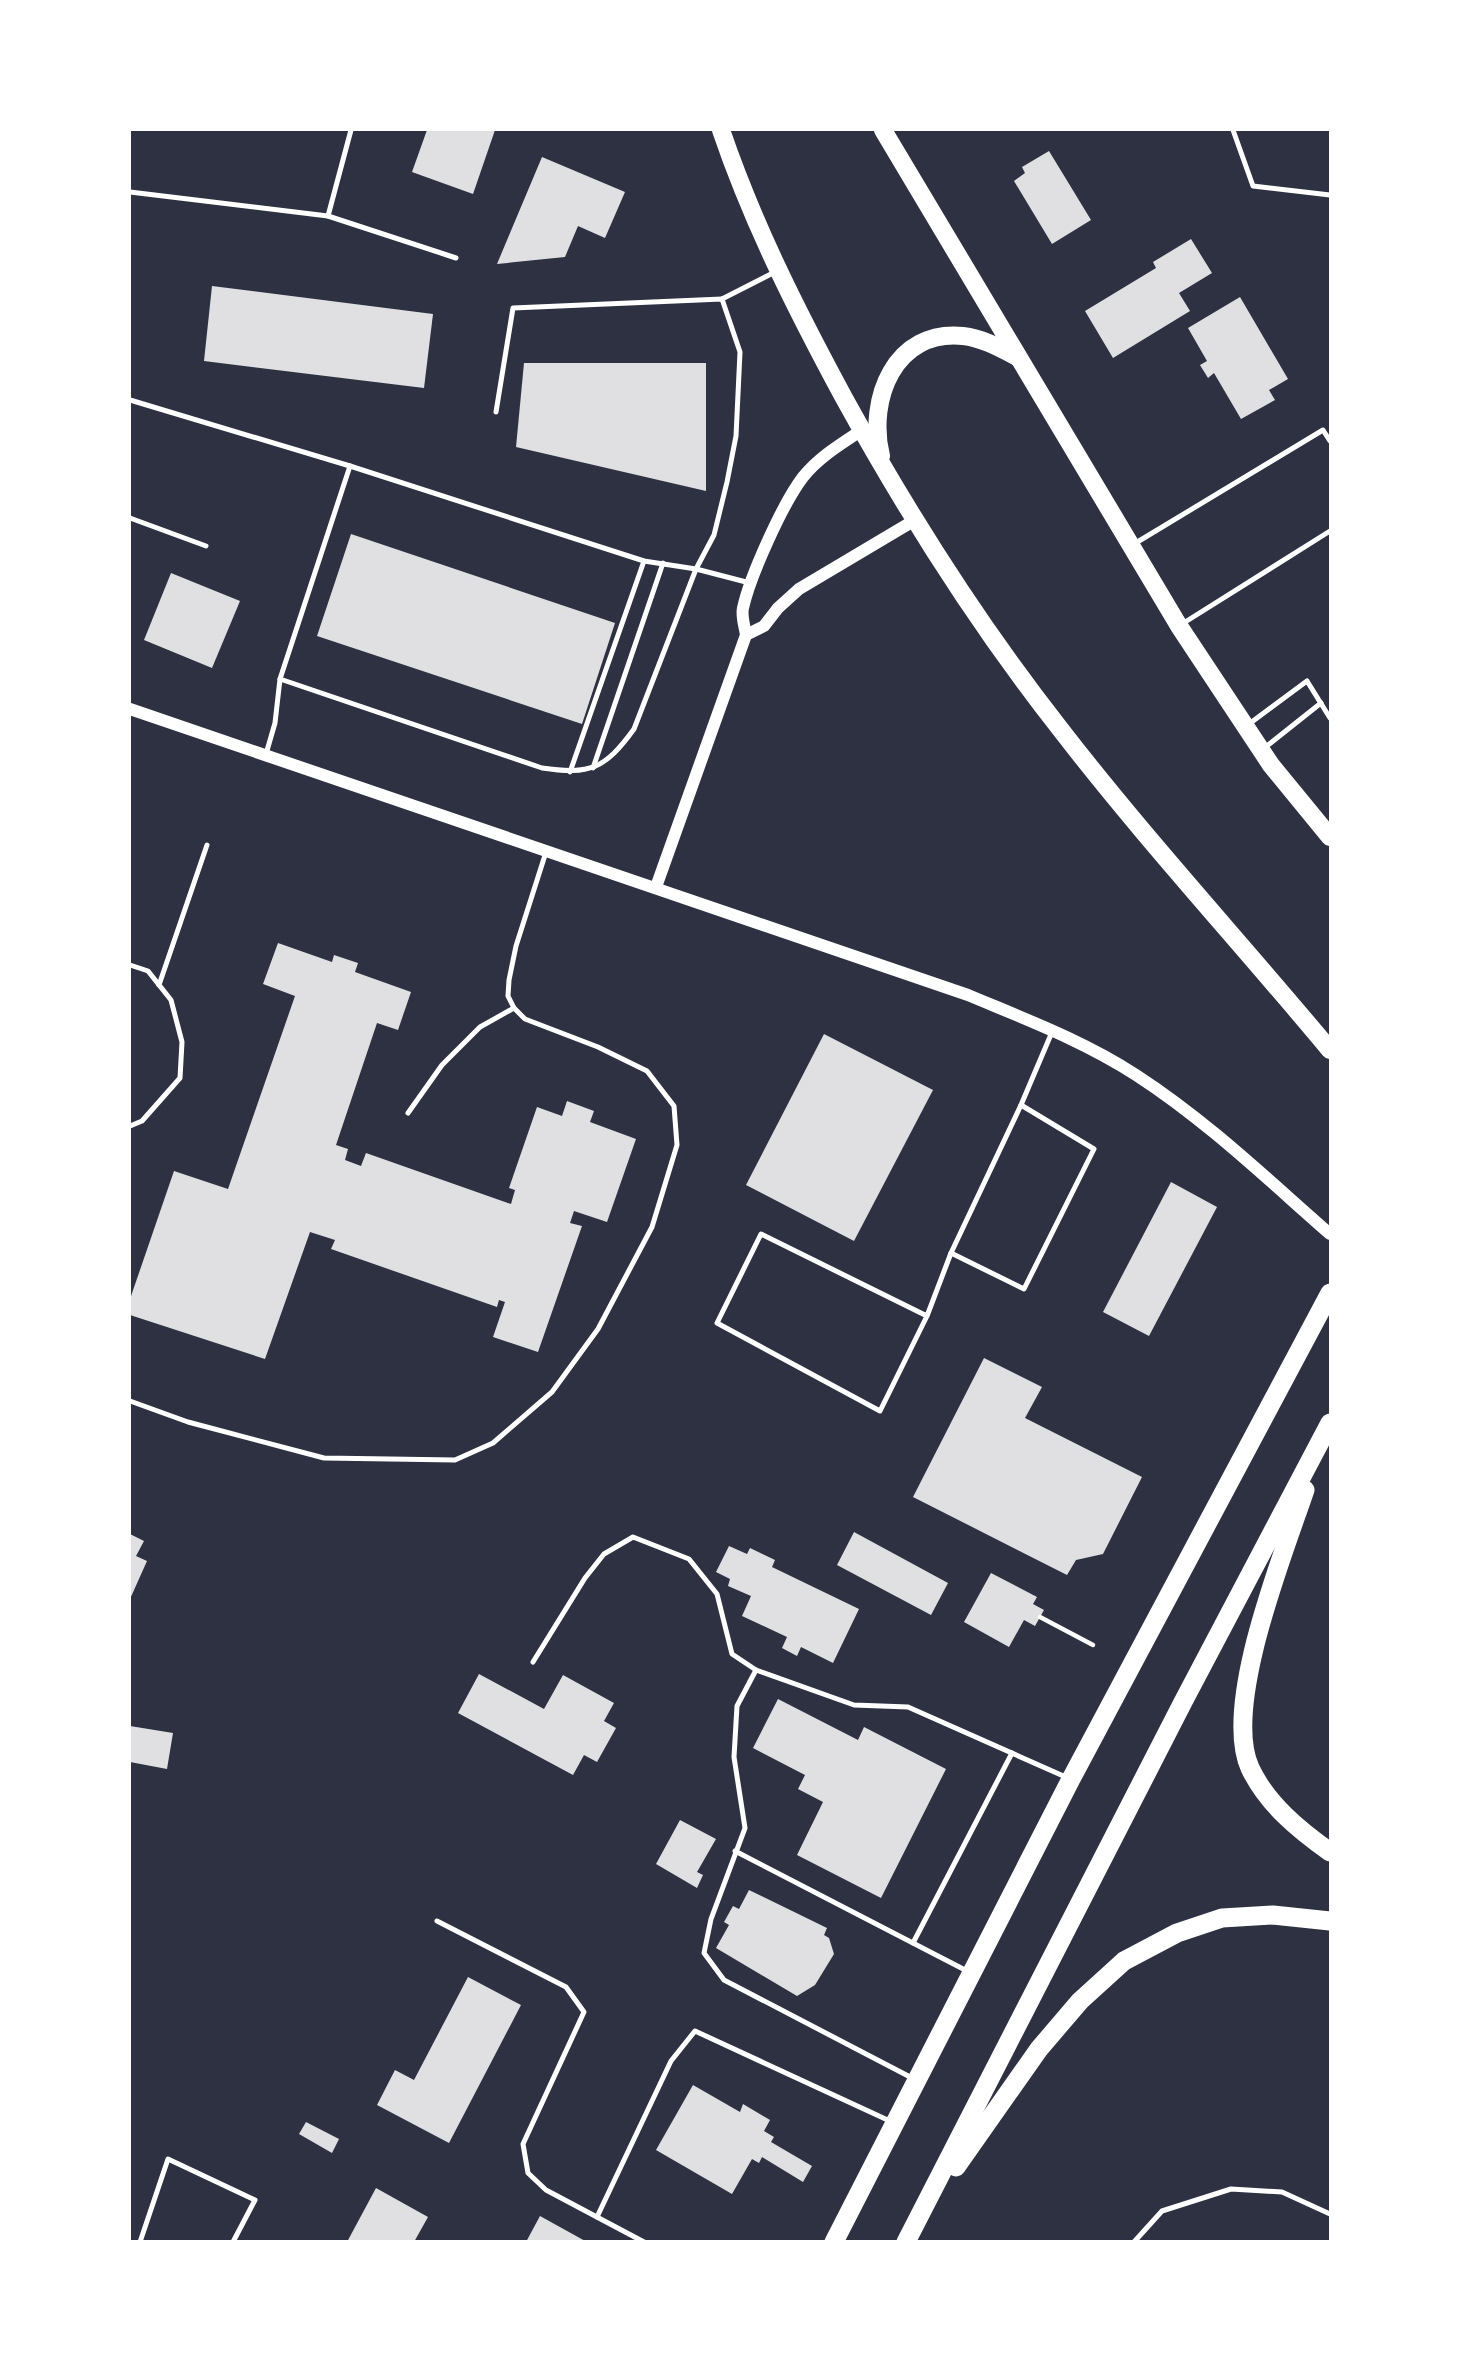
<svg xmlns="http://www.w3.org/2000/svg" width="1460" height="2371" font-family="'Golos Text',sans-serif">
	<rect width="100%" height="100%" fill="#2d3142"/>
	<!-- building -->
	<g fill="#e0e0e3">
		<polygon points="427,130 495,130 473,194 412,172"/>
		<polygon points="1049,151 1091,220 1052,244 1014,181 1025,173 1022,167"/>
		<polygon points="542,157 625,192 605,238 578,226 565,257 497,264"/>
		<polygon points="1191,239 1212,273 1179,293 1190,311 1113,358 1085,311 1156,268 1153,262"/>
		<polygon points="212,286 433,314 424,388 204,361"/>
		<polygon points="1240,297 1288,379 1269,390 1275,400 1241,419 1214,373 1208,378 1200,365 1207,361 1188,328"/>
		<polygon points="524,363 706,363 706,491 516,447"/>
		<polygon points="351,534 615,623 582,724 317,636"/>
		<polygon points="171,573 240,601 212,668 144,640"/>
		<polygon points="278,943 332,962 334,955 358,963 355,972 411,992 398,1030 377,1023 336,1145 348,1149 345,1160 361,1166 366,1153 511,1204 515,1190 509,1188 537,1107 562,1116 567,1101 594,1111 590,1122 636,1139 607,1222 574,1211 570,1223 582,1226 538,1352 493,1337 505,1302 499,1300 497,1307 331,1249 335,1240 310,1232 265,1359 130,1315 130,1299 174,1171 228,1189 295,996 263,984"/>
		<polygon points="824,1034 933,1090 854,1241 746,1185"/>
		<polygon points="1171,1182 1217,1207 1149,1336 1103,1312"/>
		<polygon points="984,1358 1042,1387 1025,1418 1142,1477 1103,1554 1076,1560 1067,1575 913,1497"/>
		<polygon points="854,1532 948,1583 931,1615 837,1565"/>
		<polygon points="130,1534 144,1541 136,1556 147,1561 130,1599"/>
		<polygon points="729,1546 747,1554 750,1548 775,1560 772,1567 859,1609 833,1663 801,1647 797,1656 782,1648 787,1637 742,1616 751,1596 728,1586 730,1579 716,1572"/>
		<polygon points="991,1573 1037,1597 1033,1604 1044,1610 1035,1626 1024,1620 1009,1647 964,1622"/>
		<polygon points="479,1674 544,1709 563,1675 614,1703 604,1721 616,1728 597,1762 584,1755 573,1775 458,1713"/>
		<polygon points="778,1699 858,1740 864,1727 946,1769 881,1898 797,1855 823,1802 798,1789 805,1775 753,1748"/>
		<polygon points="130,1726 173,1733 167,1769 130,1762"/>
		<polygon points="680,1820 716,1839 697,1872 703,1875 697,1888 656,1864"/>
		<polygon points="749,1890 827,1928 824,1935 829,1938 834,1954 815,1985 797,1996 716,1948 729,1925 724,1922 733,1906 739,1909"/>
		<polygon points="468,1977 521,2005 449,2143 377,2105 395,2070 414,2080"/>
		<polygon points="693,2085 740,2112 743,2104 770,2120 764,2131 774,2137 771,2142 812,2166 803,2182 762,2157 759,2163 752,2159 732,2194 656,2150"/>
		<polygon points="306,2122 339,2139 332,2153 299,2134"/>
		<polygon points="376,2188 428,2217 414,2242 347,2242"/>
		<polygon points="540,2216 587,2242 526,2242"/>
	</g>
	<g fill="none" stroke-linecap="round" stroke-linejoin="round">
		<!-- path -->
		<polyline stroke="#fff" stroke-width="4.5" points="1040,1617 1093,1645"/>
		<!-- service -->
		<g stroke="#fff" stroke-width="5">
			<polyline points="1233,130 1253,186 1330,195"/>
			<polyline points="130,192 328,216 351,130"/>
			<polyline points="328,216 456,258"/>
			<polyline points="722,299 775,272"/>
			<polyline points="130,400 350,466 644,561 696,569 750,583"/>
			<polyline points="130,518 206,546"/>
			<polyline points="1134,544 1323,430 1330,441"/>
			<polyline points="1182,624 1330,531"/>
			<path d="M280,679L542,768C590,775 605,769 634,729L696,569L714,535L727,482L736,436L740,352L722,299L513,308L496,412"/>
			<polyline points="1249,724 1307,681 1330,718"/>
			<polyline points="1263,749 1321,703"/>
			<polyline points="266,754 275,723 280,679 350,466"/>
			<polyline points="593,768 663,563"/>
			<polyline points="570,772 644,561"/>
			<polyline points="130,965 148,971 171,1000 182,1042 180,1078 142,1121 130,1126"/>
			<polyline points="159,985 207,845"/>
			<polyline points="408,1113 442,1065 480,1027 514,1008"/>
			<polyline points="951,1253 1024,1289 1094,1149 1021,1105 1052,1032"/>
			<polyline points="927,1316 880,1411 717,1323 761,1234 927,1316 951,1253 1021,1105"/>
			<polyline points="130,1401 188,1422 324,1458 455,1460 493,1443 552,1392 598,1329 652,1227 677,1145 674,1106 647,1071 598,1047 525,1019 514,1008 508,996 509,980 516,946 546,852"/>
			<polyline points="533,1662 585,1578 604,1554 633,1537 689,1559 717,1594 732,1654 756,1670 854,1705 908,1707 1068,1778"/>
			<polyline points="756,1670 737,1706 734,1757 745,1828 711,1919 704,1953 724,1980 914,2079"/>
			<polyline points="735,1851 969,1972"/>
			<polyline points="437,1921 566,1987 584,2012 523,2144 528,2173 546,2190 644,2242"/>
			<polyline points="913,1943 1012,1753"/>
			<polyline points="597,2217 671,2061 695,2031 892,2122"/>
			<polyline points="140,2242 168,2159 255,2200 233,2242"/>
			<polyline points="1134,2242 1162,2211 1231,2189 1282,2192 1330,2214"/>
		</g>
		<!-- tertiary -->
		<g stroke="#fff" stroke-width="12">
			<polyline points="746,635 764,626 778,608 799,589 915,520"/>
			<path d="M130,709L968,995C1025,1019 1084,1041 1136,1075C1207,1121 1267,1179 1330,1234"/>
			<path d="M656,887L746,635C745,627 741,617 743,608C750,576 783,503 803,477C819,457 841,444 862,430"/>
		</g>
		<!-- primary -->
		<g stroke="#fff" stroke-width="18">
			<path d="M721,130C753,224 797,311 844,398C908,514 979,626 1061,730C1146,840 1241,943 1330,1050"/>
			<polyline points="883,130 1179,626 1271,765 1330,837"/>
			<path d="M881,456C867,399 895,329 963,336C982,338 1000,348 1017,357"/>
		</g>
		<!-- trunk -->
		<g stroke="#fff" stroke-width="19">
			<path d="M1305,1490C1283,1555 1222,1706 1250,1768C1267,1804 1299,1830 1330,1852"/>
			<polyline points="956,2167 1039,2049 1080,2001 1124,1961 1177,1933 1222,1918 1273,1915 1330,1921"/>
			<polyline points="834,2242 1071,1779 1330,1293"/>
			<polyline points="906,2242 1183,1702 1330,1423"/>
		</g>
	</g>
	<!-- border -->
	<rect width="1460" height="2371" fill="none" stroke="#ffffff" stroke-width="262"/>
</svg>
